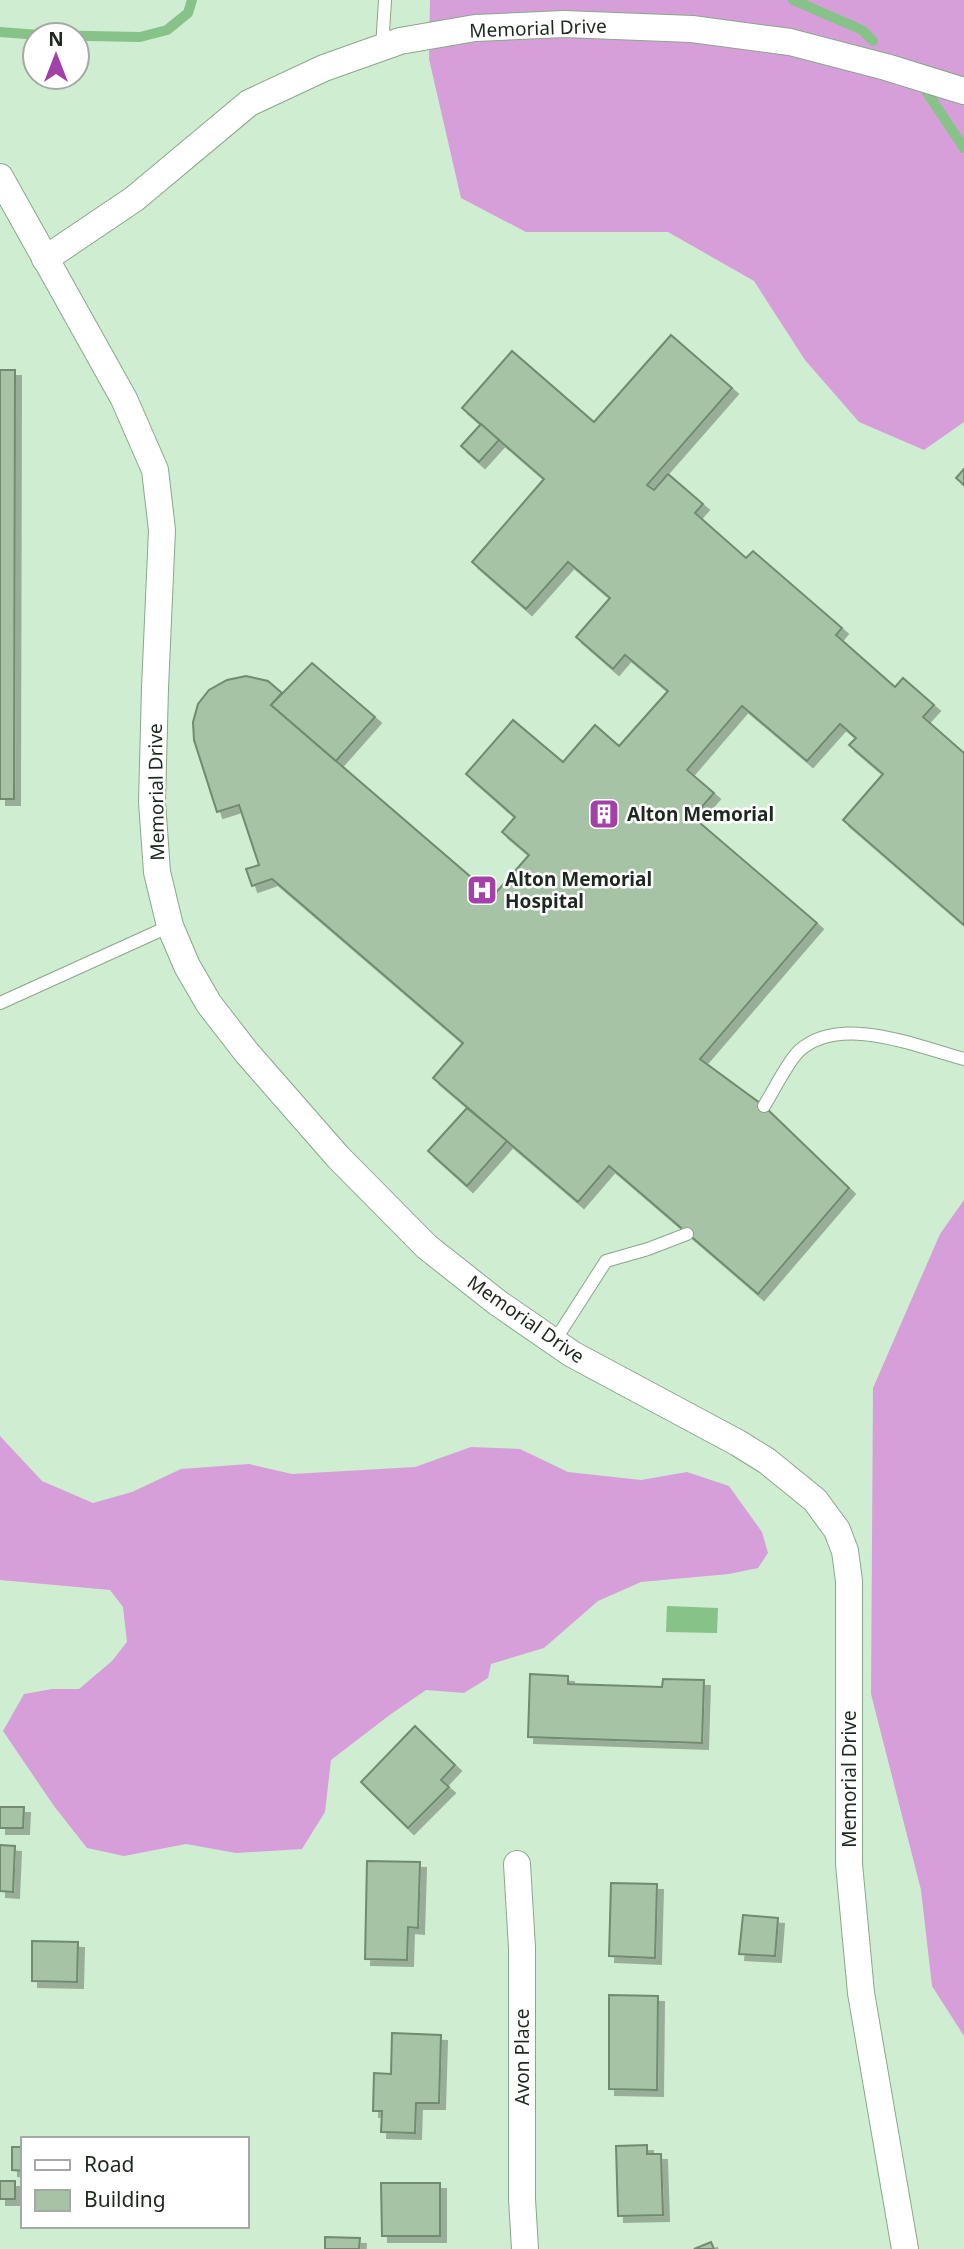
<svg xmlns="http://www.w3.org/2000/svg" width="964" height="2249" font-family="'Noto Sans',sans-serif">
	<defs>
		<filter id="shadow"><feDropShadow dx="6" dy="6" stdDeviation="0" flood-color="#0004"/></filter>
	</defs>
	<rect width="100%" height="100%" fill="#cfedd0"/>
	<!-- forest -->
	<g fill="#d79fd9">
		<polygon points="430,0 964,0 964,422 924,450 859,422 805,360 754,281 668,232 526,232 461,198 429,59"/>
		<polygon points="964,1200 964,2036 932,1986 921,1890 871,1694 873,1388 940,1234"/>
		<polygon points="0,1436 42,1481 93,1503 132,1492 181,1469 249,1464 292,1474 415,1467 471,1447 520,1449 568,1472 641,1480 687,1472 729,1486 762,1532 768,1553 758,1568 729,1574 641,1582 598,1601 544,1648 491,1664 488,1678 464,1693 426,1690 391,1714 331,1760 325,1812 302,1849 236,1853 186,1844 124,1856 87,1848 54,1806 3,1731 24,1694 52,1689 79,1689 112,1661 127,1642 123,1607 110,1590 0,1580"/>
	</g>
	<!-- water -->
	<polygon fill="#87c289" points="667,1606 718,1608 717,1633 666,1632"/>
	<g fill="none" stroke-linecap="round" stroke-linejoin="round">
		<!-- stream -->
		<g stroke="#87c289" stroke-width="10">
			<polyline points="793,0 862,30 873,41"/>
			<polyline points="0,32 39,35 140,37 167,30 188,13 192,0"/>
			<polyline points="922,85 964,148"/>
		</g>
	</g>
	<!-- building -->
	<g fill="#a6c3a6" stroke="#708b70" stroke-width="2" filter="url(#shadow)">
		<polygon points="671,335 732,388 647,485 654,490 668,474 703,504 695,513 746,558 753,551 842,628 836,635 895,687 903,678 934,705 923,717 964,753 964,925 843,820 883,774 849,745 856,738 840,724 807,761 742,706 687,770 714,793 693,817 817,923 700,1059 764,1106 849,1188 758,1294 609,1166 578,1202 433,1078 463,1043 272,879 252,886 246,869 259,865 239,805 217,812 194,740 193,722 198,704 209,690 227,680 246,676 268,681 282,693 271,705 493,896 529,855 502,832 515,817 466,774 513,720 563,762 595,725 619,746 668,691 625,655 613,669 576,637 610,598 568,562 526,609 472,562 544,479 462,408 512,351 594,422"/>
		<polygon points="0,370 15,370 14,799 0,799"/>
		<polygon points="481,424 499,440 479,462 461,446"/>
		<polygon points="964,469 964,485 956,478"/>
		<polygon points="312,663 375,717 336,761 271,705"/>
		<polygon points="467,1108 507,1141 467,1186 428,1151"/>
		<polygon points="530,1674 568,1676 568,1684 662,1687 663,1679 704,1680 702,1743 528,1737"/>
		<polygon points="415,1726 455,1765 441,1780 449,1787 408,1828 361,1782"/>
		<polygon points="0,1807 24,1807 23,1828 0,1828"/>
		<polygon points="0,1845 15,1846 13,1892 0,1891"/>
		<polygon points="367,1861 420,1862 418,1928 408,1927 407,1960 365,1959"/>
		<polygon points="611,1883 657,1884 655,1958 609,1956"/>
		<polygon points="743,1915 778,1918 775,1956 739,1954"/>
		<polygon points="32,1941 78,1942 77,1982 32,1981"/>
		<polygon points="609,1995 658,1996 657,2090 609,2089"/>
		<polygon points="392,2033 441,2035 439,2103 416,2103 415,2133 381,2132 382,2111 373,2111 374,2073 391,2074"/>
		<polygon points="647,2145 647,2154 661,2154 663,2215 618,2216 616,2146"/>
		<polygon points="12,2147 23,2147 23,2171 12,2170"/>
		<rect x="0" y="2181" width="15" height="18"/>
		<polygon points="381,2183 440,2183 440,2236 382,2236"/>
		<polygon points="325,2237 360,2238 359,2249 325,2249"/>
		<polygon points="711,2242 714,2249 694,2249"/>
	</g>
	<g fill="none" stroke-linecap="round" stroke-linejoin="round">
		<!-- lane casing -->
		<g stroke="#8aa78b" stroke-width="14">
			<g id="lane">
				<polyline points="382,48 385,0"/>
				<polyline points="0,1003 170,926"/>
				<path d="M764,1106C773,1092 788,1061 799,1051C840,1013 918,1047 964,1059"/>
				<polyline points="554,1342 606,1261 648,1249 687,1234"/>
			</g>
		</g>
		<!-- street casing -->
		<g stroke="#8aa78b" stroke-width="28">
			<g id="street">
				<polyline points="0,177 124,399 155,470 162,530 155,688 152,802 157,872 170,926 187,966 209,1004 247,1053 338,1157 427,1247 498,1303 572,1354 738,1443 767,1461 815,1500 837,1530 845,1551 849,1581 849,1864 861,1993 905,2249"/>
				<polyline points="45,259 134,199 249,103 324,68 400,41 475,28 564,24 692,29 790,42 886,67 964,91"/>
				<polyline points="517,1864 522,1948 522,2199 525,2249"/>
			</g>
		</g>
		<!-- lane -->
		<use href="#lane" stroke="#fff" stroke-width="12"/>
		<!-- street -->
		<use href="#street" stroke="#fff" stroke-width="26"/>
	</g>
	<!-- icons -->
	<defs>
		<g id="building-square" transform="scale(1.575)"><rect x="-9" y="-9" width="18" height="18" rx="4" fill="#a341a8" stroke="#fff"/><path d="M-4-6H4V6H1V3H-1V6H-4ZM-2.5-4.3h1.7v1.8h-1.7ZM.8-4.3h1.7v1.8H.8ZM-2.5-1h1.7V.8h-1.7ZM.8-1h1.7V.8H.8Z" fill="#fff"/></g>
		<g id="hospital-square" transform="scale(1.575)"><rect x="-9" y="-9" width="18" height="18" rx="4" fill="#a341a8" stroke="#fff"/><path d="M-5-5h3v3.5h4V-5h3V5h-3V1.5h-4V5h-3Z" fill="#fff"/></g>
	</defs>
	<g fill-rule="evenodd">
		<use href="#building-square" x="604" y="814"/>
		<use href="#hospital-square" x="482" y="890"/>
	</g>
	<g text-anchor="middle" stroke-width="5" stroke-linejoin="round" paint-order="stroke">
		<!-- street labels -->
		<g font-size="19" fill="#1d291e" stroke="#fff">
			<text transform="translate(538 28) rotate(-2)" y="7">Memorial Drive</text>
			<text transform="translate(156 792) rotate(-91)" y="7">Memorial Drive</text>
			<text transform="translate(526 1319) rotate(35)" y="7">Memorial Drive</text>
			<text transform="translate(849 1779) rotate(-90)" y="7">Memorial Drive</text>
			<text transform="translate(522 2057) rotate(-90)" y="7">Avon Place</text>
		</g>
		<!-- poi labels -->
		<g font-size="19" font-weight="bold" fill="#1d291e" stroke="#fff" text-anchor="start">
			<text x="627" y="821">Alton Memorial</text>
			<text x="505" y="886">Alton Memorial<tspan x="505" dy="22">Hospital</tspan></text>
		</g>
	</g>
	<!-- legend -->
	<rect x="21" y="2137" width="228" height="91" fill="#ffffff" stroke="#a5a9a5" stroke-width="2"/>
	<rect x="35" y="2160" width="35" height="10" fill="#ffffff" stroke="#a5a9a5" stroke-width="2"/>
	<text x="84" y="2172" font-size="21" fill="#1d291e">Road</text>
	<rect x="35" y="2190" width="35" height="21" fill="#a6c3a6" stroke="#a5a9a5" stroke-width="2"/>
	<text x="84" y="2207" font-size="21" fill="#1d291e">Building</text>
	<!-- north arrow -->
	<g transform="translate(56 56)"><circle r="33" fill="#ffffff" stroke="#a5a9a5" stroke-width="2"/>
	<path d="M0-5L12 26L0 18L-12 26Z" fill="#a341a8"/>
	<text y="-10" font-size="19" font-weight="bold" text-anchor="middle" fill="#1d291e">N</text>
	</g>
</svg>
